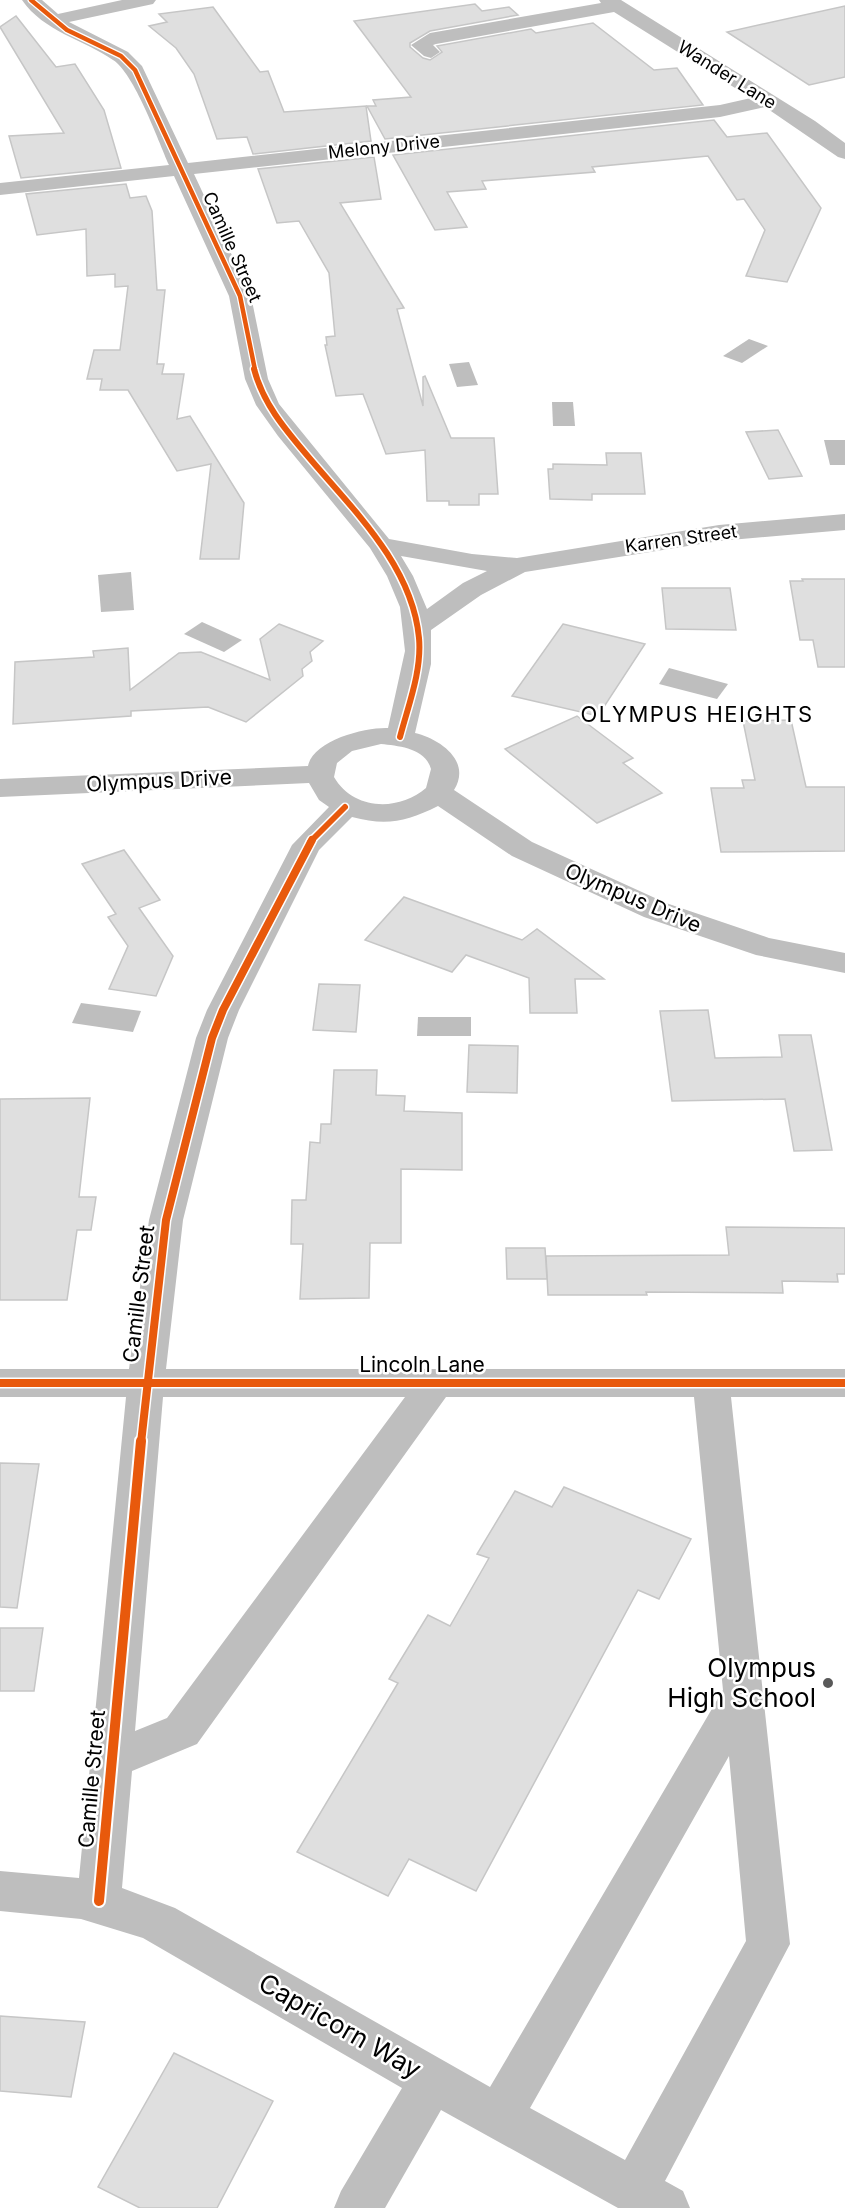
<svg xmlns="http://www.w3.org/2000/svg" width="845" height="2208" font-family="Inter,sans-serif">
	<rect width="100%" height="100%" fill="#fff"/>
	<!-- water -->
	<g fill="#bebebe">
		<polygon points="749,339 768,346 742,363 723,356"/>
		<polygon points="469,362 478,385 457,387 449,364"/>
		<polygon points="552,402 573,402 575,426 553,426"/>
		<polygon points="824,440 845,440 845,465 830,465"/>
		<polygon points="131,572 134,610 101,612 98,575"/>
		<polygon points="202,622 242,640 224,652 184,634"/>
		<polygon points="669,668 728,684 717,699 659,684"/>
		<polygon points="81,1003 141,1011 133,1032 72,1023"/>
		<polygon points="418,1017 471,1017 471,1036 417,1036"/>
	</g>
	<!-- building -->
	<g fill="#dfdfdf" stroke="#c6c6c6" stroke-width="1.5">
		<polygon points="475,4 482,11 509,7 518,15 430,31 410,43 410,47 423,58 430,60 442,52 437,46 531,29 536,33 593,23 654,70 677,68 703,105 385,139 367,106 376,106 373,100 411,97 354,21"/>
		<polygon points="845,6 845,77 809,85 727,32"/>
		<polygon points="213,7 260,72 268,71 284,112 366,106 371,141 253,154 247,137 217,139 194,74 176,48 149,26 167,22 159,14"/>
		<polygon points="16,16 56,67 75,64 104,110 121,168 21,178 9,136 64,133 0,27"/>
		<polygon points="714,120 727,137 767,133 821,208 787,282 746,276 765,230 744,199 737,200 708,156 592,167 595,172 482,181 486,189 447,192 467,227 435,230 393,155"/>
		<polygon points="374,157 381,199 340,203 404,308 397,309 423,406 423,377 425,376 451,438 494,438 498,494 479,494 479,505 449,505 449,501 427,501 425,450 386,454 363,394 336,396 325,345 327,345 326,337 335,336 329,273 299,221 277,223 258,169"/>
		<polygon points="126,184 130,198 146,196 152,211 157,290 165,290 157,364 164,364 162,374 184,374 177,419 190,416 244,503 239,559 200,559 211,464 177,471 128,390 100,390 102,379 87,379 94,350 120,350 128,286 115,287 115,274 87,276 86,229 37,235 26,194"/>
		<polygon points="778,430 802,476 769,479 746,432"/>
		<polygon points="606,453 641,453 645,494 592,494 592,500 550,499 548,469 553,469 553,464 607,465"/>
		<polygon points="802,579 845,579 845,667 818,667 813,640 800,640 790,581 803,581"/>
		<polygon points="662,588 730,588 736,630 666,629"/>
		<polygon points="279,624 323,641 310,652 312,661 302,669 303,676 246,722 208,707 131,711 131,716 13,724 15,662 94,657 93,651 128,648 130,690 179,653 201,652 270,680 260,639"/>
		<polygon points="563,624 645,644 598,716 512,696"/>
		<polygon points="577,716 633,758 623,763 662,793 597,823 505,749"/>
		<polygon points="791,720 806,787 845,787 845,851 721,852 711,788 744,788 742,780 755,780 743,721"/>
		<polygon points="124,850 160,900 139,908 173,956 156,996 109,989 128,946 108,917 116,914 82,864"/>
		<polygon points="404,897 522,940 537,929 604,979 575,979 577,1013 530,1013 529,978 466,955 452,972 365,940"/>
		<polygon points="319,984 360,985 356,1032 313,1030"/>
		<polygon points="708,1010 715,1058 782,1057 779,1035 811,1035 832,1150 794,1151 785,1099 672,1101 660,1011"/>
		<polygon points="469,1045 518,1046 517,1093 467,1092"/>
		<polygon points="334,1070 377,1070 376,1095 405,1096 404,1111 462,1113 462,1170 401,1169 401,1243 370,1243 369,1298 300,1299 303,1244 291,1244 292,1200 306,1200 310,1142 320,1143 321,1124 331,1124"/>
		<polygon points="90,1098 79,1197 96,1197 91,1230 77,1230 67,1300 0,1300 0,1099"/>
		<polygon points="726,1227 845,1228 845,1274 837,1274 838,1282 782,1281 783,1293 646,1292 647,1295 548,1295 546,1256 729,1255"/>
		<polygon points="506,1248 545,1248 547,1279 507,1279"/>
		<polygon points="0,1463 39,1464 17,1608 0,1607"/>
		<polygon points="564,1487 691,1539 659,1599 638,1590 476,1891 409,1859 388,1896 297,1852 398,1683 389,1679 428,1615 450,1626 489,1558 477,1554 515,1491 552,1507"/>
		<polygon points="0,1628 43,1628 34,1691 0,1691"/>
		<polygon points="0,2016 85,2022 71,2097 0,2091"/>
		<polygon points="174,2053 273,2101 217,2208 140,2208 98,2187"/>
	</g>
	<g fill="none" stroke-linecap="round" stroke-linejoin="round">
		<!-- minor -->
		<path fill="#bebebe" fill-rule="evenodd" d="M22,0H42L58,14L122,0H156L153,4L69,22L128,52L142,66L188,163L720,105L751,98L614,12L436,44L433,45L440,52L431,58L424,56L411,45L430,33L601,3L599,0H621L815,121L845,143V159L838,157L765,107L720,117L194,174L251,296L268,379L279,404L389,539L472,554L517,558L719,525L845,514V530L719,541L525,572L481,595L431,630V664L415,733C440,739 472,761 454,790L532,842L666,903L769,938L845,953V973L756,955L644,917L512,856L438,806C406,822 386,826 352,817L319,850L239,1010L228,1038L183,1220L166,1369H845V1397H731L790,1944L665,2181L683,2191L690,2208H618L441,2110L385,2208H334L341,2191L402,2088L143,1938L81,1919L0,1911V1871L79,1878L126,1397H0V1369H129L149,1220L196,1038L207,1010L292,845L329,807L319,800L309,783L0,797V779L308,766C313,740 366,727 388,728L405,651L400,607L387,576L370,548L278,436L256,405L245,379L229,296L174,176L0,195V183L169,165C158,140 134,73 113,60C83,39 44,32 22,0ZM401,556L487,571L463,583L427,609L413,576ZM381,744C399,746 425,748 431,769L426,788C398,812 353,810 334,777L337,763L352,751ZM163,1397H405L167,1718L135,1731ZM446,1397H694L723,1690L490,2087L175,1908L122,1888L132,1771L197,1744ZM729,1756L746,1941L625,2160L530,2108Z"/>
		<!-- cycleway-far3 casing -->
		<g stroke="#fff" stroke-width="7">
			<polyline id="cycleway-far3" points="31,0 67,30 121,56 135,70 240,296 255,370"/>
		</g>
		<!-- cycleway-far2 casing -->
		<g stroke="#fff" stroke-width="9">
			<g id="cycleway-far2">
				<path d="M254,369C263,403 284,428 306,454C351,508 412,564 419,638C422,671 408,706 400,737"/>
				<polyline points="310,842 345,807"/>
			</g>
		</g>
		<!-- cycleway-far1 casing -->
		<g stroke="#fff" stroke-width="11">
			<g id="cycleway-far1">
				<polyline points="0,1383 845,1383"/>
				<polyline points="141,1443 166,1220 212,1038 223,1010 312,840"/>
			</g>
		</g>
		<!-- cycleway casing -->
		<g stroke="#fff" stroke-width="14">
			<polyline id="cycleway" points="99,1901 141,1441"/>
		</g>
		<!-- cycleway-far3 -->
		<use href="#cycleway-far3" stroke="#e8590c" stroke-width="4.5"/>
		<!-- cycleway-far2 -->
		<use href="#cycleway-far2" stroke="#e8590c" stroke-width="6"/>
		<!-- cycleway-far1 -->
		<use href="#cycleway-far1" stroke="#e8590c" stroke-width="8"/>
		<!-- cycleway -->
		<use href="#cycleway" stroke="#e8590c" stroke-width="10"/>
	</g>
	<!-- markers -->
	<circle fill="#595959" stroke="#fff" stroke-width="2" cx="828" cy="1683" r="6"/>
	<g text-anchor="middle" stroke-width="5" stroke-linejoin="round" paint-order="stroke">
		<!-- far-street labels -->
		<g font-size="18" fill="#000" stroke="#fff">
			<text transform="translate(727 75) rotate(32)" y="6">Wander Lane</text>
			<text transform="translate(384 147) rotate(-6)" y="6">Melony Drive</text>
			<text transform="translate(232 247) rotate(66)" y="6">Camille Street</text>
			<text transform="translate(681 539) rotate(-8)" y="6">Karren Street</text>
		</g>
		<!-- street labels -->
		<g font-size="21" fill="#000" stroke="#fff">
			<text transform="translate(159 781) rotate(-3)" y="7">Olympus Drive</text>
			<text transform="translate(633 898) rotate(23)" y="7">Olympus Drive</text>
			<text transform="translate(139 1294) rotate(-83)" y="7">Camille Street</text>
			<text x="422" y="1372">Lincoln Lane</text>
			<text transform="translate(92 1779) rotate(-85)" y="7">Camille Street</text>
		</g>
		<!-- neighbourhood labels -->
		<g font-size="22" letter-spacing="1.5" fill="#000" stroke="#fff">
			<text x="697" y="722">OLYMPUS HEIGHTS</text>
		</g>
		<!-- near-poi labels -->
		<g font-size="26" fill="#000" stroke="#fff" text-anchor="end">
			<text x="816" y="1677">Olympus<tspan x="816" dy="30">High School</tspan></text>
		</g>
		<!-- near-street labels -->
		<g font-size="26" fill="#000" stroke="#fff">
			<text transform="translate(340 2026) rotate(30)" y="9">Capricorn Way</text>
		</g>
	</g>
</svg>
